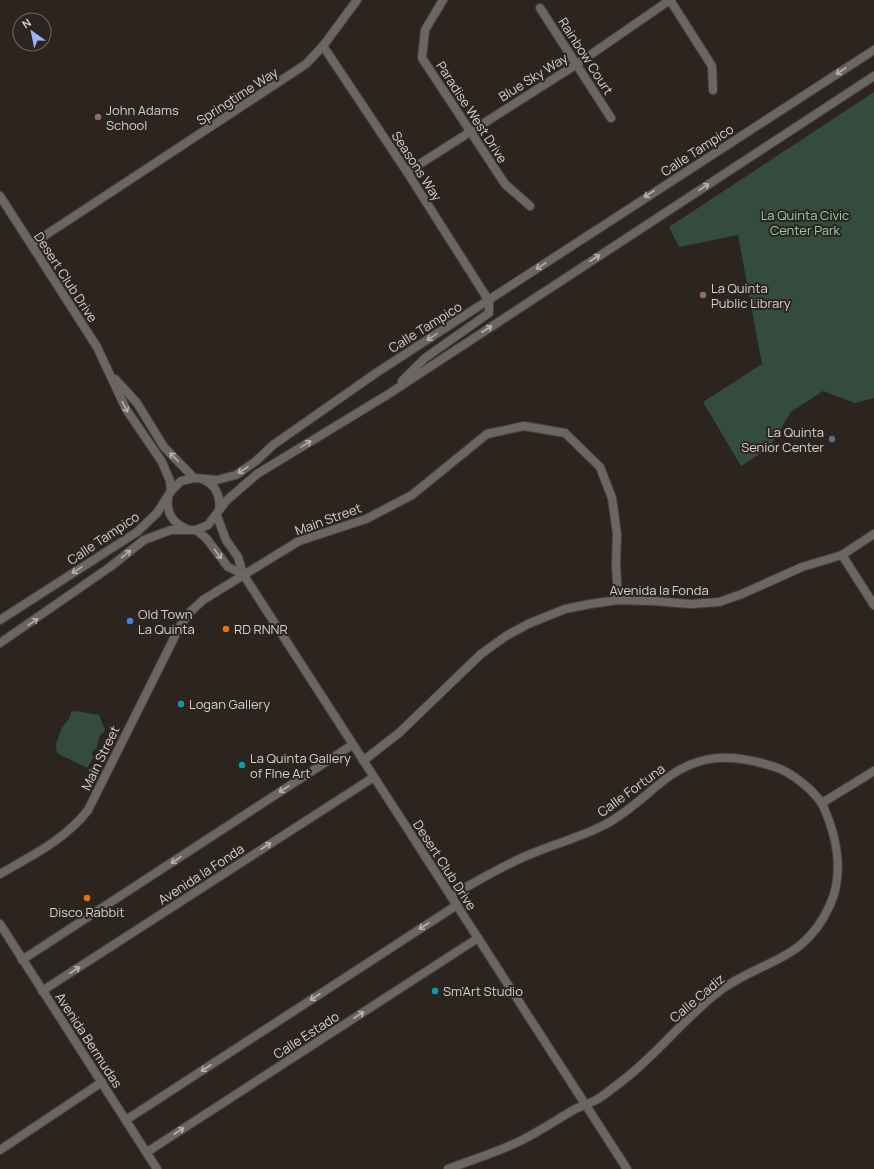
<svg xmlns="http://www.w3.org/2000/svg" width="874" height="1169" font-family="Manrope,sans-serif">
	<rect width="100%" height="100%" fill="#2c251f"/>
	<!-- green -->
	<g fill="#344c3d">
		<polygon points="874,92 874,398 855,403 823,391 791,412 768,449 741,466 703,402 762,364 738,235 679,247 669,227"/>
		<path d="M75,711L99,715L105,730L99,737L97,748L92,752L93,758L87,768L57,753L56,743C59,738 59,735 61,730C64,723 70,721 71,712Z"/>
	</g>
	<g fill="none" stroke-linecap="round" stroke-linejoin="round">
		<!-- minor casing -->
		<g stroke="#47413b" stroke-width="10">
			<g id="minor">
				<polyline points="443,0 425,30 422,58 505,184 530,206"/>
				<polyline points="670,0 712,66 713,90"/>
				<polyline points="540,8 611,118"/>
				<polyline points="323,46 407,172 489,301"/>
				<polyline points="407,172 577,64 670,0"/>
				<polyline points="0,196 97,347 126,409 162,462 170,481 171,491"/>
				<polyline points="32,244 306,64 323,46 357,0"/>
				<polyline points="115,379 137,403 164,447 194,478"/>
				<polyline points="217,516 226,540 238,557 243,574 627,1169"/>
				<polyline points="196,530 206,538 228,567 243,574"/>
				<polyline points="842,555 874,605"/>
				<polyline points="363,761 399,733 481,654 506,636 528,624 565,609 590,604 618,600 653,601 691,604 719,602 742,594 802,567 842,555 874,534"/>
				<polyline points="822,803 874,771"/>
				<path d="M0,874C31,856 66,839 88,810L180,626L190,612L203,600L299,541L366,519L412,495L487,434L524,426L565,433L600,467L612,498L617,534L616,564L618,600"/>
				<polyline points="22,960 352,745"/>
				<polyline points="42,991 374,777"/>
				<polyline points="126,1120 457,905"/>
				<polyline points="0,1150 102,1082"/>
				<polyline points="147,1152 478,938"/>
				<path d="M448,1169C471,1160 495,1153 518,1142C537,1133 553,1122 570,1112C579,1106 589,1104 598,1099C607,1093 617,1085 626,1078C660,1051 687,1015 722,989C765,959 805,961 830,905C844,874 837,838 824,808C817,792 791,772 775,767C729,752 696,753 658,785C641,799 625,814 606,824C582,837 556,843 531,854C503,865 477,881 451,896"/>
			</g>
		</g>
		<!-- tertiary casing -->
		<g stroke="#47413b" stroke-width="10">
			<g id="tertiary">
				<polyline points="402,381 425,358 489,313 489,301"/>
				<path d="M204,480C216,485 221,497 219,510"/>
				<path d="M168,498C166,512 173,524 187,529"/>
				<polyline points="0,620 137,532 157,513 171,491 181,481 194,478 217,480 236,475 256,461 273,445 376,373 874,50"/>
				<polyline points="0,643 110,567 144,540 171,530 196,530 208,525 226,501 257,474 387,395 874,76"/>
				<polyline points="0,924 157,1169"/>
			</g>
		</g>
		<!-- minor -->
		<use href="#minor" stroke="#696763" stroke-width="8"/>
		<!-- tertiary -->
		<use href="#tertiary" stroke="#696763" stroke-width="8"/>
	</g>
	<!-- one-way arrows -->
	<defs><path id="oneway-shaft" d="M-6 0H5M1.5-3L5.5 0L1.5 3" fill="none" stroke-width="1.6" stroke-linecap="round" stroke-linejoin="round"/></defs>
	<g stroke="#b5b1ad">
		<use href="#oneway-shaft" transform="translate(841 71) rotate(147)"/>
		<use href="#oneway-shaft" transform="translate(704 187) rotate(-33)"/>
		<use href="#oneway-shaft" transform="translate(649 194) rotate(147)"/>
		<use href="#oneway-shaft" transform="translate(595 258) rotate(-33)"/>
		<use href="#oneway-shaft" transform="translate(541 266) rotate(146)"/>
		<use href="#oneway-shaft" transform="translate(487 329) rotate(-33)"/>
		<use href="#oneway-shaft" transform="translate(432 337) rotate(148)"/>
		<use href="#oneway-shaft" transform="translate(125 407) rotate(62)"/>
		<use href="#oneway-shaft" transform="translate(306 444) rotate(-31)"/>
		<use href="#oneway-shaft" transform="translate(174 457) rotate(-135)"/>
		<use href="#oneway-shaft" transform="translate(243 470) rotate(146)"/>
		<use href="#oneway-shaft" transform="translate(126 554) rotate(-39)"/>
		<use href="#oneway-shaft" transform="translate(218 554) rotate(53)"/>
		<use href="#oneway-shaft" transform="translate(77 570) rotate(148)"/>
		<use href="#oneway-shaft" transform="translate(33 622) rotate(-35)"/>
		<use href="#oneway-shaft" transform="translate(284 789) rotate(147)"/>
		<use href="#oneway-shaft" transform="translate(266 846) rotate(-33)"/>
		<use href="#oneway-shaft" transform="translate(176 860) rotate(147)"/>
		<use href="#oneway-shaft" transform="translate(424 926) rotate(147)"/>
		<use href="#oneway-shaft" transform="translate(75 970) rotate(-33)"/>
		<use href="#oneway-shaft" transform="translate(315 997) rotate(147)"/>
		<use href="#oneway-shaft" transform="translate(359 1015) rotate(-33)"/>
		<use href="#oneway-shaft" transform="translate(206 1068) rotate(147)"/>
		<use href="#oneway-shaft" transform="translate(179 1131) rotate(-33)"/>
	</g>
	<!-- markers -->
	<g fill="#8d6e63" stroke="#2c251f" stroke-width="1.5">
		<circle cx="98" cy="117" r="4"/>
		<circle cx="703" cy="295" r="4"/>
	</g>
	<circle fill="#5c6f8a" stroke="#2c251f" stroke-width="1.5" cx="832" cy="439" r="4"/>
	<circle fill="#3f7fe0" stroke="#2c251f" stroke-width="1.5" cx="130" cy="621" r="4"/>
	<g fill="#e8710a" stroke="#2c251f" stroke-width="1.5">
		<circle cx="226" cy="629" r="4"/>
		<circle cx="87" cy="898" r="4"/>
	</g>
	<g fill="#0f9aa8" stroke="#2c251f" stroke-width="1.5">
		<circle cx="181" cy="704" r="4"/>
		<circle cx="242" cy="765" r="4"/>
		<circle cx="435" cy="991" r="4"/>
	</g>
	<g text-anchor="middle" stroke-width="4" stroke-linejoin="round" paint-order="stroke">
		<!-- street labels -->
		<g font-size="13" fill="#d6d1cd" stroke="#2c251f">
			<text transform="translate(586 56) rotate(57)" y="5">Rainbow Court</text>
			<text transform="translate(533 77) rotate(-32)" y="5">Blue Sky Way</text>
			<text transform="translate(237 96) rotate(-33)" y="5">Springtime Way</text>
			<text transform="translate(472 112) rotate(57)" y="5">Paradise West Drive</text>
			<text transform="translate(697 150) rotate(-33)" y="5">Calle Tampico</text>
			<text transform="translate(417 166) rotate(57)" y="5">Seasons Way</text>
			<text transform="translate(66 277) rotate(57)" y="5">Desert Club Drive</text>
			<text transform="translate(425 327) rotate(-32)" y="5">Calle Tampico</text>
			<text transform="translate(328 519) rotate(-20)" y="5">Main Street</text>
			<text transform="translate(103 538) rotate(-34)" y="5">Calle Tampico</text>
			<text x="659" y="595">Avenida la Fonda</text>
			<text transform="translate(100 758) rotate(-64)" y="5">Main Street</text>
			<text transform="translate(631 790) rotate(-36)" y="5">Calle Fortuna</text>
			<text transform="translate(445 865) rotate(57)" y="5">Desert Club Drive</text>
			<text transform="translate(201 874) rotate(-33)" y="5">Avenida la Fonda</text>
			<text transform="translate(697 998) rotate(-40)" y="5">Calle Cadiz</text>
			<text transform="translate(306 1035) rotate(-33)" y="5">Calle Estado</text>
			<text transform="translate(89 1040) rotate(57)" y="5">Avenida Bermudas</text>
		</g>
		<!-- poi labels -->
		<g font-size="13" fill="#d6d1cd" stroke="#2c251f" text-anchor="start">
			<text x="106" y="115">John Adams<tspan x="106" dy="15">School</tspan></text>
			<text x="711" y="293">La Quinta<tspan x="711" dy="15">Public Library</tspan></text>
			<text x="824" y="437" text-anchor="end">La Quinta<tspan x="824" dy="15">Senior Center</tspan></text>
			<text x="138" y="619">Old Town<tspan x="138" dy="15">La Quinta</tspan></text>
			<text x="234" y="634">RD RNNR</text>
			<text x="189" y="709">Logan Gallery</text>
			<text x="250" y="763">La Quinta Gallery<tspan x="250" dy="15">of FIne Art</tspan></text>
			<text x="87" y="917" text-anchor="middle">Disco Rabbit</text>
			<text x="443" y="996">Sm'Art Studio</text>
		</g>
		<!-- park labels -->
		<g font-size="13" fill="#96ceab" stroke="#2c251f">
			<text x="805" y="220">La Quinta Civic<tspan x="805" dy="15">Center Park</tspan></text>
		</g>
	</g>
	<!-- north arrow -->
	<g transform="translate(32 32) rotate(327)"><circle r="19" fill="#2c251f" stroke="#706a65"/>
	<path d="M0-3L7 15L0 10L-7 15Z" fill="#9ab5fd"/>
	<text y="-6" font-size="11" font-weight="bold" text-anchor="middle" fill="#d6d1cd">N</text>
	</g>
</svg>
